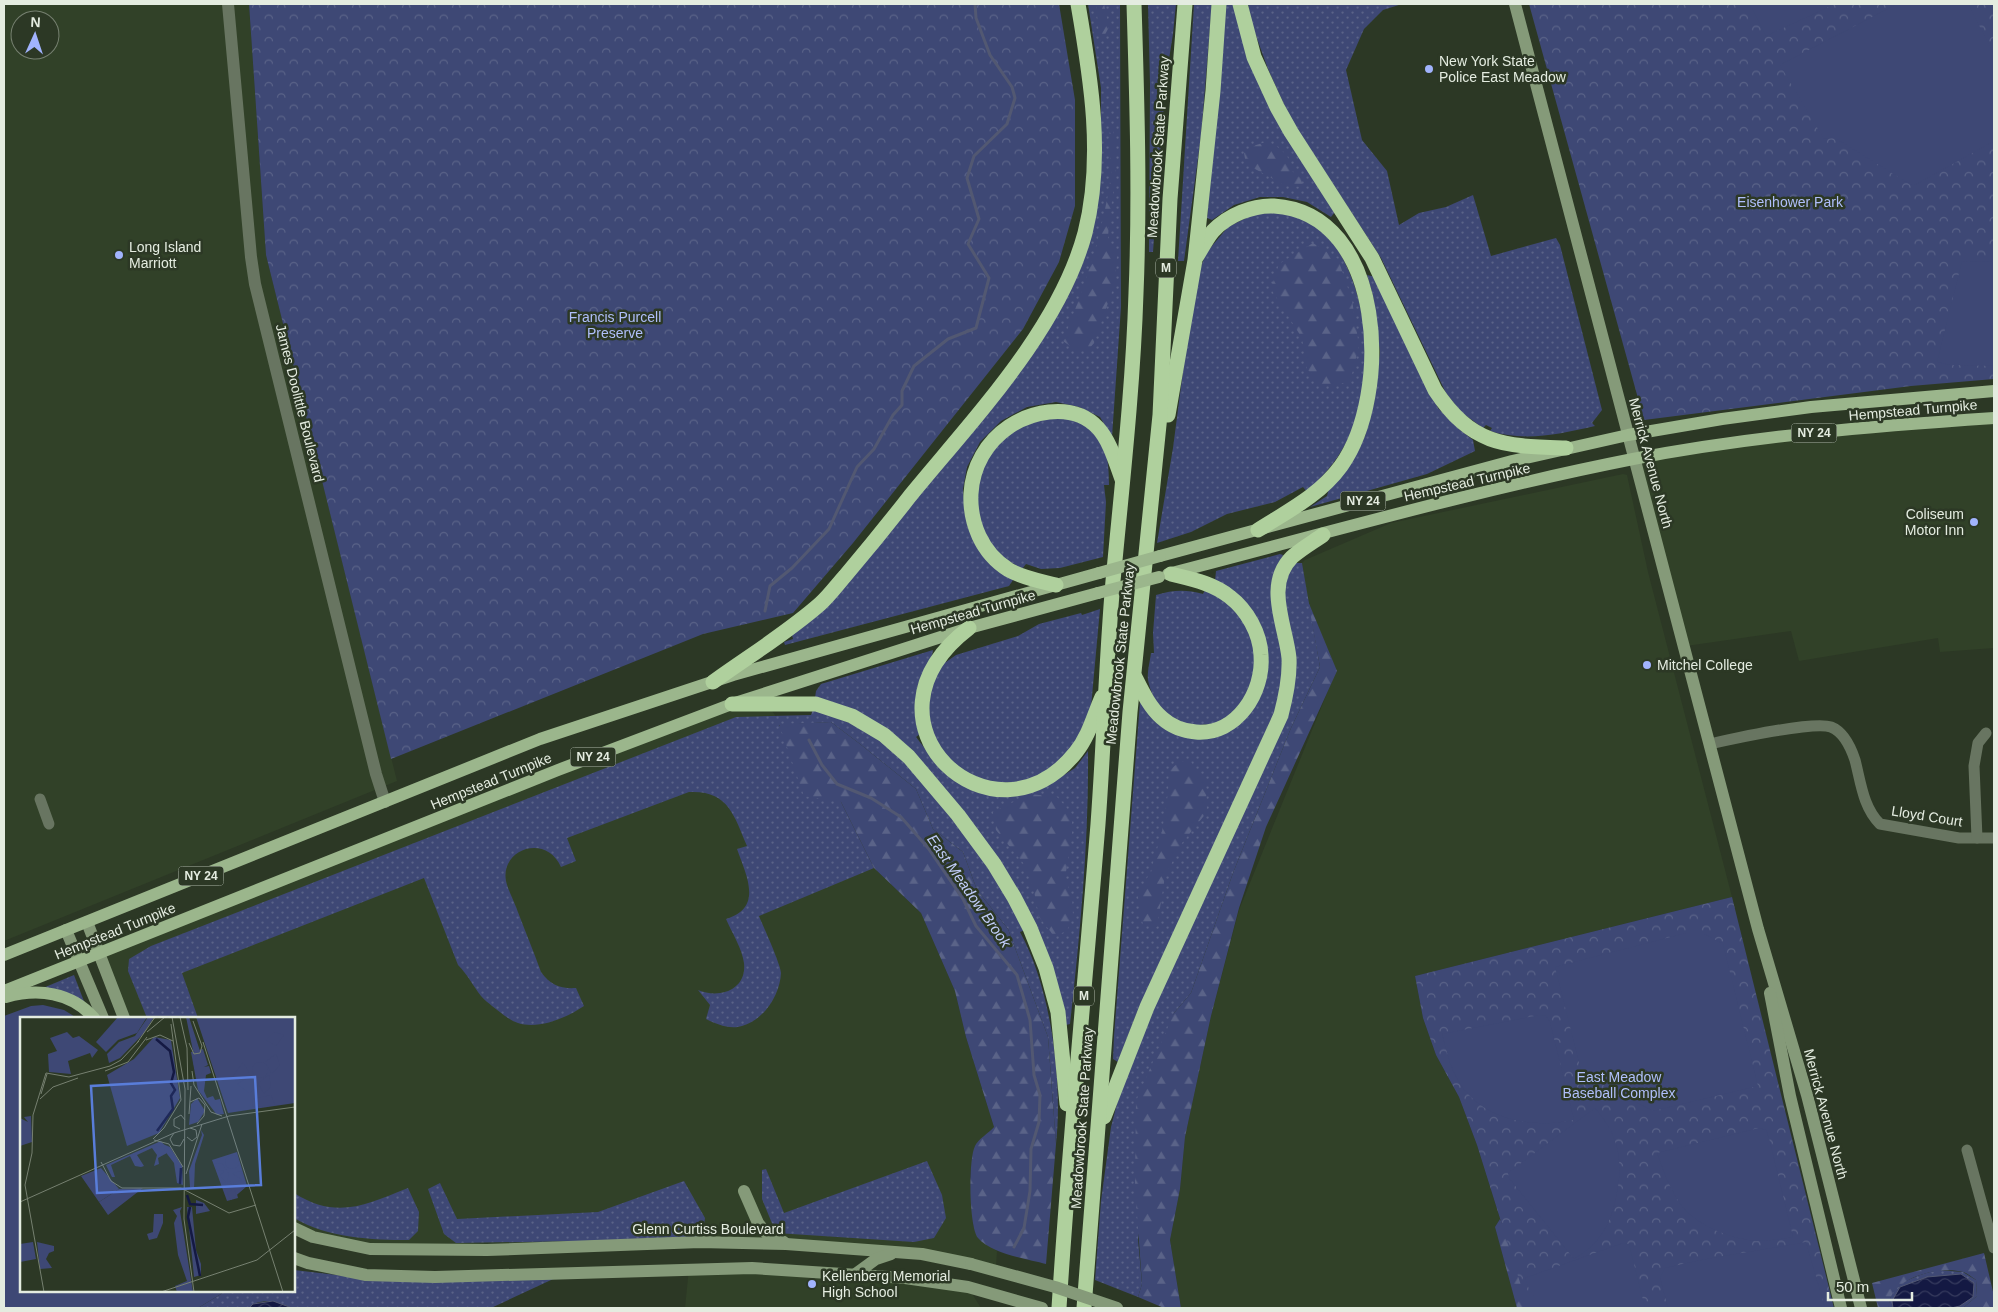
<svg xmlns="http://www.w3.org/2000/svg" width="1998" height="1312" font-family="Helvetica,sans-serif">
	<defs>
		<pattern id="grass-dots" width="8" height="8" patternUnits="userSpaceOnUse" patternTransform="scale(1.25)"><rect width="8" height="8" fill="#3e4875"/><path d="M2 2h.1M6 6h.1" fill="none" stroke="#5a6388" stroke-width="1.8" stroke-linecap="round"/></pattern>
		<pattern id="forest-firs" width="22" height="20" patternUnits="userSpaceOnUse" patternTransform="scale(1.25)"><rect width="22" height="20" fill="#3e4875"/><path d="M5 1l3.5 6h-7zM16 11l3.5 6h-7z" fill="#5a6388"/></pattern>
		<pattern id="park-crowns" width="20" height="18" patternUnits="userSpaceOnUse" patternTransform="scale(1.25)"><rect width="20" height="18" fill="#3e4875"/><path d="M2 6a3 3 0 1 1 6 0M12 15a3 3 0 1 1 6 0" fill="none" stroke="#5a6388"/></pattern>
		<pattern id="water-waves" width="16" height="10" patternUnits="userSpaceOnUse" patternTransform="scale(1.25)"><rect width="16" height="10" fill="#141943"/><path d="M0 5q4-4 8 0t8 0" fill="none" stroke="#363b5e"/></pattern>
	</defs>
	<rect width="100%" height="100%" fill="#2c3825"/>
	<!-- built -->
	<g fill="#314128" fill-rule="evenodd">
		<path d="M4,4H249L266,255L397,781L4,941ZM20,20H50V50H20Z"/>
		<polygon points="1994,419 1994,648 1940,652 1938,638 1799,661 1791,631 1686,646 1636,460 1694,450"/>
		<polygon points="1623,474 1627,475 1648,572 1732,897 1415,976 1423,1018 1436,1055 1459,1097 1477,1145 1500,1219 1495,1227 1517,1308 1181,1308 1170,1240 1180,1189 1185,1137 1211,1016 1239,910 1336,671 1308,601 1302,563 1305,560 1391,523"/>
		<polygon points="735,706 769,706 874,868 921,913 955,991 966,1037 994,1127 975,1146 970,1174 973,1225 978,1238 997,1251 996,1267 813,1244 373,1247 294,1226 294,1018 128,1018 100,949"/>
		<polygon points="735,1267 969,1289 981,1308 685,1308 689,1268"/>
	</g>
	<!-- grass -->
	<g fill="url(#grass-dots)">
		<polygon points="1088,4 1120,4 1121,307 1112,437 1100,417 1079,407 1056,402 1027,407 1001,421 980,442 967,467 963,489 965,514 1015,577 1009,586 785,645 784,642 793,639 791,631 1065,298 1101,158 1101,88"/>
		<polygon points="1148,4 1176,4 1173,34 1166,78 1153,252 1149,252 1150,84"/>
		<polygon points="1194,4 1212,4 1201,136 1184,261 1178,261"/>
		<polygon points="1226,4 1235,4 1335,212 1331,217 1307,202 1283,197 1260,197 1234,205 1212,220 1207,218"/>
		<path d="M1248,4H1402L1383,10L1364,29L1346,70L1362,140L1387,171L1399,225L1419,213L1446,207L1473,195L1491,256L1556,238L1560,245L1602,410L1592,423L1595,426C1560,434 1525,442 1490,431L1492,428L1486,425L1483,428L1461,412L1446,393L1381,258L1290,118L1268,69L1251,22Z"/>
		<path d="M1281,212C1298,216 1319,223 1330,238C1370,292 1378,381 1347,441C1336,462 1324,475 1307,492L1303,487L1275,502L1227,514L1191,532L1157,543L1173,448L1194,286L1206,253L1228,227L1254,214Z"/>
		<polygon points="1367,275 1376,277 1438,408 1459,429 1473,440 1475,451 1427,474 1310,507 1327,496 1329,488 1349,465 1365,436 1374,403 1380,352 1373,296"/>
		<path d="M1060,415C1067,418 1076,419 1083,422C1107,434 1109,462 1109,485H1104L1106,502L1103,557L1060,568L1041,569L1026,564L1022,569L1002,557L983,534L975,494L979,471L993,446L1013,428Z"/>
		<polygon points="1280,554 1283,555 1281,561 1284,680 1278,705 1136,1015 1118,1062 1113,1059 1114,1036 1140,702 1180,735 1244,718 1266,655 1215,581 1216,571"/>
		<polygon points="1294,563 1302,563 1320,667 1291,728 1233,873 1191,993 1174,1013 1138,1239 1142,1284 1138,1297 1095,1280 1101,1201 1111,1127 1122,1084 1143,1029 1288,712 1283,595 1286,574"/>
		<path d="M1206,588C1221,596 1236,604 1244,619C1265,654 1255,702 1219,722C1214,725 1206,724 1200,725C1172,727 1153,706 1148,680C1147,672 1150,661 1151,653H1154L1153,633L1156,595C1173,590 1185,589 1203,594Z"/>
		<polygon points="1100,609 1091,707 1072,751 1051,770 1023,782 993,783 966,774 941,754 928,725 929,688 942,660 946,662 956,655 1018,636 1039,624 1081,613 1082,615"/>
		<path d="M933,650C932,662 922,671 919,682C913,699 917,718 920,734L916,737L936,763L958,781L1048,785L1075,768L1088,751C1089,842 1080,934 1070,1024L1066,1025L1037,928L903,742C873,719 853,707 815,698L816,691L821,684Z"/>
		<path d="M813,709L866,729L898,754L978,848L1025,930L1020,932C1051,988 1063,1081 1056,1144L1048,1037L1008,929L977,890L963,852L933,829L916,789L860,744L831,722L779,725L841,802L874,868L759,916C763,926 781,965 781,973C780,995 764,1020 742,1026C730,1030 716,1024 706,1019L710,1005L698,990C719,999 747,990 744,963C742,948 732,933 726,919C764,908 746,875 737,849L747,846C734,815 728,790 689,792L567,838L576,861L561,867C546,833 500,849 506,881C508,890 513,899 516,907C524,928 533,950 541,972C550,985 561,989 576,988L584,1006C568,1017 539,1030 518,1023C509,1020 500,1012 492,1006C489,1003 484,1000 481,996C473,986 468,975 458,965L424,878L182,973L198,1018H147L128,971L129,959L151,946L736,717L811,715Z"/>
		<polygon points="74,975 85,1004 43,988"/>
		<polygon points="927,1161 942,1195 946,1218 934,1238 914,1242 776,1233 762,1199 762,1170 766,1169 784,1213"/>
		<polygon points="684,1181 705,1218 704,1225 697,1239 456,1243 444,1234 428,1189 440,1183 457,1219 598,1212"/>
		<path d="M408,1188L419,1212L418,1231L409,1240C371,1240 328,1238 294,1218V1193C337,1220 365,1205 408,1188Z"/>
		<path d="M294,1270L354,1277L564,1274L491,1308H292C279,1303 261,1296 249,1308H198L226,1291H294Z"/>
		<path d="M1938,1270L1963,1272L1976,1280L1977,1296L1963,1308H1889C1887,1283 1918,1275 1938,1270Z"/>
	</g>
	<!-- forest -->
	<g fill="url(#forest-firs)">
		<polygon points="1096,4 1104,4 1109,27 1100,44"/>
		<path d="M1113,124L1116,172L1109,222L1108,238L1117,256L1115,283L1094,343L1088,350L1077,351L1063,341C1084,288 1103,233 1111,176C1113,159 1104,139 1113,124Z"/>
		<polygon points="1266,142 1275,145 1287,155 1292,171 1301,178 1303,187 1284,185 1246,164 1244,153 1256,145"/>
		<polygon points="1313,243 1338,259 1352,300 1359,346 1350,382 1323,386 1307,369 1302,338 1271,289 1279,264"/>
		<polygon points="1308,601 1337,671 1266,827 1239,908 1211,1016 1185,1137 1180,1189 1170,1240 1181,1308 1164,1308 1138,1297 1142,1284 1135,1186 1136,1101 1174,1013 1191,993 1233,873 1291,728 1320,667"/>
		<path d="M831,722L860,744L916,789L933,829L963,852L977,890L1008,929L1048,1037L1056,1144L1046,1264C1027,1259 992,1254 978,1238C969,1227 968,1160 975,1146C978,1139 989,1133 994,1127L966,1037L955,991L921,913L874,868L841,802L804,796L779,724Z"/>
		<polygon points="1180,761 1191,762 1206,784 1207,812 1182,843 1165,876 1157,927 1143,925 1138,897 1151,870 1162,832 1168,793 1169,771"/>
		<polygon points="1030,794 1057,797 1072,814 1072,834 1065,878 1072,897 1073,915 1067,931 1054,936 1039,917 1034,891 1024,864 996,830 993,812"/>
		<polygon points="1500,1219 1540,1308 1517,1308 1495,1227"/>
		<path d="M1984,1253L1994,1296V1308H1963L1977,1296L1976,1280C1972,1277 1967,1273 1963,1272C1940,1265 1887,1278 1889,1308H1878L1872,1283Z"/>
	</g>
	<!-- park -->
	<g fill="url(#park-crowns)">
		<polygon points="249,4 1059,4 1075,100 1075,206 1059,262 1023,329 853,543 793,613 703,634 391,759 266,255"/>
		<polygon points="1529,4 1994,4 1994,379 1911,386 1644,420"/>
		<polygon points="1732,897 1834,1308 1528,1308 1477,1145 1459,1097 1436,1055 1423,1018 1415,976"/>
	</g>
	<!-- pitch -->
	<g fill="#3e4875">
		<polygon points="1750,4 1835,4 1766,36"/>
		<polygon points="1897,4 1968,4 1994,54 1994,141 1913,186 1835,138 1824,139 1780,65"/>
		<polygon points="1962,261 1994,262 1994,366 1950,365 1937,362"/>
		<polygon points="1686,933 1703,933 1723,944 1758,1086 1653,1111 1582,1074 1555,967"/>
		<polygon points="43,1005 64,1010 77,1018 21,1018 21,1291 226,1291 198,1308 4,1308 4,1016 31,1006"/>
		<path d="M1540,1015L1546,1016L1550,1022L1574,1120C1535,1128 1489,1122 1463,1088C1451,1072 1447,1052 1442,1034Z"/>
		<path d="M1595,1108C1619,1136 1624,1161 1616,1197C1613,1212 1608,1227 1598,1239C1592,1247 1583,1253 1574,1259L1509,1178L1508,1173Z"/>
		<path d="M1759,1128L1766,1130L1769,1138L1793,1237C1781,1239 1770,1241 1758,1241C1734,1240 1697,1226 1682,1206C1670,1190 1664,1172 1657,1153Z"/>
		<path d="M1806,1242L1825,1308H1668L1660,1278L1665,1268C1712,1256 1759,1251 1806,1242Z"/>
		<polygon points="1623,1243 1629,1244 1645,1308 1542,1308 1529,1289 1525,1278"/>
	</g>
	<!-- water -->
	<g fill="url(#water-waves)" stroke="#525872">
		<polygon points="1961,1274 1974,1283 1973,1297 1960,1306 1951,1308 1893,1308 1892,1301 1900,1287 1927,1277"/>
		<polygon points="273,1301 292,1308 249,1308 253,1304"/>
	</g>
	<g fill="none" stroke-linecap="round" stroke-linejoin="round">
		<!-- stream -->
		<g stroke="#525872" stroke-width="3">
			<polyline points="765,611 770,586 792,568 829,529 857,467 874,449 893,415 902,405 902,391 914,366 948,339 976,328 989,278 968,244 979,219 967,178 974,156 1007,124 1015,98 1012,87 990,55 976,18 975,4"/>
			<polyline points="809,740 822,765 837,784 871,798 901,817 928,848 963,899 976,926 1017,975 1030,1020 1034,1075 1040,1095 1039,1122 1031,1149 1030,1191 1024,1228 1014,1247"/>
		</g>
		<!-- minor -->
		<g stroke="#687561" stroke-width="11">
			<path d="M1710,744C1732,739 1814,721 1831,727C1844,732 1851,748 1855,760C1861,783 1863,807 1880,824L1959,838H1994"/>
			<polyline points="40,799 49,824"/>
			<polyline points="1977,838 1974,766 1978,743 1986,733"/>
			<polyline points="1967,1150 1994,1248"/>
		</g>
		<!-- tertiary -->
		<polyline stroke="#687561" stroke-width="12" points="228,4 251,257 255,284 376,774 385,802"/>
		<!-- secondary -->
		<g stroke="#859a79" stroke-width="12">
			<polyline points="1515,4 1758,929 1807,1095 1861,1308"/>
			<polyline points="87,922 124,1018"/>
			<polyline points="66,930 103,1018"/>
			<polyline points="1770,993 1790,1096 1841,1308"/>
			<polyline points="744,1191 758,1223 766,1233 784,1242"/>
			<polyline points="294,1228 313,1237 370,1249 487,1250 700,1242 786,1244 922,1254 971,1264"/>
			<polyline points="294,1258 308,1263 366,1275 435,1277 752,1268 905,1278 968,1287 1042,1308"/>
			<polyline points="854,1275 876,1259 891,1254"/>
		</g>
		<!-- primary -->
		<g stroke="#9bb68c" stroke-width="12">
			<polyline points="1160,556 1512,461 1628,435 1722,419 1811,407 1994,391"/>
			<path d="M1168,574C1323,534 1476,490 1633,459C1752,436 1874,426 1994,418"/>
			<polyline points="4,955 540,739 733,675 1099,573"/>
			<polyline points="4,991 558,770 732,704 969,628 1098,593"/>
			<path d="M6,997C38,988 71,992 94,1018"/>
		</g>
		<!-- motorway -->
		<g stroke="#afd09d" stroke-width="15">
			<path d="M1240,4L1254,57L1277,107L1291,132L1372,258L1435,390C1472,446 1504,446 1566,448"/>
			<path d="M1197,256C1202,248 1207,238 1213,231C1228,215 1253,205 1274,206C1386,213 1392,395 1341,466C1320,495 1288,511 1258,530"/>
			<polyline points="1168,415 1195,260 1213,91 1219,4"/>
			<path d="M1056,585C1040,581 1023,578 1009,570C996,562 985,549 979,536C954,480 989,419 1049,412C1067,410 1085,414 1098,428C1110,441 1116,463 1122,479"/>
			<path d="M969,628C846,722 994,856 1076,752C1089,736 1094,715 1102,697"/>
			<path d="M1135,677C1142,691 1150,708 1162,718C1172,727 1183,731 1196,732C1237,735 1264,692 1261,655C1260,633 1247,610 1230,597C1213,583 1191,579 1171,574"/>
			<path d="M713,682C749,656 787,633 820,604C829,596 837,585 845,576C867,550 889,523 910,496C973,419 1059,330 1085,233C1104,158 1091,79 1078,4"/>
			<polyline points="732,704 816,704 852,716 884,735 909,757 958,815 994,864 1014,897 1030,928 1046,968 1058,1012 1067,1104"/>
			<path d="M1104,1117L1147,1007L1281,715C1286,696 1290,678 1289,658C1286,626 1264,585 1292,557C1301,549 1313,542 1323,535"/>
			<path d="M1059,1308C1069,1146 1085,985 1098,824C1104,743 1106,662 1113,581C1122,485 1133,389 1136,293C1140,197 1137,100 1134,4"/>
			<polyline points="1084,1308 1130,712 1160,415 1170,199 1185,4"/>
		</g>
		<!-- secondary-bridge -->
		<polyline stroke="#859a79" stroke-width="12" points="971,1264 1055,1287 1117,1308"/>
		<!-- primary-bridge -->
		<g stroke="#9bb68c" stroke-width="12">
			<polyline points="1099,573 1160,556"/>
			<polyline points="1098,593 1159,577"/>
		</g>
	</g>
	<!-- markers -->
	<g fill="#a1b3fd" stroke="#2c3825" stroke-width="2">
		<circle cx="1429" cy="69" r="5"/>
		<circle cx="119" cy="255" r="5"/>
		<circle cx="1974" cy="522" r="5"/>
		<circle cx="1647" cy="665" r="5"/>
		<circle cx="812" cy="1284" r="5"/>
	</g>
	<g text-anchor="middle" stroke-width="5" stroke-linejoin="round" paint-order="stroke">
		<!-- shield labels -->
		<g fill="#2c3825" stroke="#adb6a8" stroke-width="1">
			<rect x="1156" y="258.5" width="20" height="19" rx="4"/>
			<rect x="1791.5" y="423.5" width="45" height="19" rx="4"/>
			<rect x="1340.5" y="491.5" width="45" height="19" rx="4"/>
			<rect x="570.5" y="747.5" width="45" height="19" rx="4"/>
			<rect x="178.5" y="866.5" width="45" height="19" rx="4"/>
			<rect x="1074" y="986.5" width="20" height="19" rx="4"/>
		</g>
		<g font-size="12" font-weight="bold" fill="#e4ece0">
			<text x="1166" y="272">M</text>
			<text x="1814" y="437">NY 24</text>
			<text x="1363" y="505">NY 24</text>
			<text x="593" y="761">NY 24</text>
			<text x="201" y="880">NY 24</text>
			<text x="1084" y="1000">M</text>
		</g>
		<!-- poi labels -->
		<g font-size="14" fill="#e4ece0" stroke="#2c3825" text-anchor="start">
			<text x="1439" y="66">New York State<tspan x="1439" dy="16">Police East Meadow</tspan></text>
			<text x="129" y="252">Long Island<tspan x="129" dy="16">Marriott</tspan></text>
			<text x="1964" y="519" text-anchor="end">Coliseum<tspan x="1964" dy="16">Motor Inn</tspan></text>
			<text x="1657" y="670">Mitchel College</text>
			<text x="822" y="1281">Kellenberg Memorial<tspan x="822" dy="16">High School</tspan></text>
		</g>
		<!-- street labels -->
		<g font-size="14" fill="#e4ece0" stroke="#2c3825">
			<text transform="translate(1158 147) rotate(-86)" y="5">Meadowbrook State Parkway</text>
			<text transform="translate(300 403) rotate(76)" y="5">James Doolittle Boulevard</text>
			<text transform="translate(1913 410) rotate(-5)" y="5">Hempstead Turnpike</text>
			<text transform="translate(1651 463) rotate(75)" y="5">Merrick Avenue North</text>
			<text transform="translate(1467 482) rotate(-13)" y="5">Hempstead Turnpike</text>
			<text transform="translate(973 612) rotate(-16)" y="5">Hempstead Turnpike</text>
			<text transform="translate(1120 654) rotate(-84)" y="5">Meadowbrook State Parkway</text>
			<text transform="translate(491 781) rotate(-22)" y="5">Hempstead Turnpike</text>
			<text transform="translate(1927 816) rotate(9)" y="5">Lloyd Court</text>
			<text transform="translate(115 931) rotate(-22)" y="5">Hempstead Turnpike</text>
			<text transform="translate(1826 1114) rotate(75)" y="5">Merrick Avenue North</text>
			<text transform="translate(1082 1118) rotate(-86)" y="5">Meadowbrook State Parkway</text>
			<text x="708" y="1234">Glenn Curtiss Boulevard</text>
		</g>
		<!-- park labels -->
		<g font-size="14" fill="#b0bffb" stroke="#2c3825">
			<text x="1790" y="207">Eisenhower Park</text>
			<text x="615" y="322">Francis Purcell<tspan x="615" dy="16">Preserve</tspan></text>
			<text x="1619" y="1082">East Meadow<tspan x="1619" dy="16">Baseball Complex</tspan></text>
		</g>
		<!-- water labels -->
		<g font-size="15" font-style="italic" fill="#c1cdfa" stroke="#2c3825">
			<text transform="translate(969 891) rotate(55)" y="5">East Meadow Brook</text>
		</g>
	</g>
	<!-- overview -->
	<g transform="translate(20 1017)">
		<rect width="275" height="275" fill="#2c3825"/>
		<path d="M128,0H134L124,16L100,41L89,46L87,37L99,25L115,19ZM47,15L53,21L59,19L78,33L72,41L70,36L48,44L51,57L29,55L28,37L37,34L30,21ZM183,32L188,48L184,50L189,49L191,56L186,58L184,74L187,81L193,79L195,83L200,82L204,97L197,98L178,73L171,35ZM177,81L185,94L178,105L169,108L171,87ZM11,99L12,125L0,129V101L8,105L4,100ZM141,124L162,149L144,131L147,136L138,141L139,147L134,149L137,138L132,131L117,138L124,149L121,150L115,149L110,139L91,148L95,160H92L86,148ZM123,171L88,198L79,185L99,172ZM13,225L16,242L0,245V227ZM17,225L34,229V234L29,236L26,242L32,251L20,252Z" fill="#3e4875"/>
		<path d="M166,0H169L180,34H173ZM181,38L185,45L181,57L177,55L176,58L173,44ZM181,113L184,118L175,147L174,172L170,170L169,154L182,118ZM138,125L150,130L162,149L163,168L157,166L154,146ZM162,190L160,194L173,275H157L155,269L167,264L158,238L154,206L157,199L153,193ZM167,190H172L176,233L181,247V258L174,260Z" fill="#3e4875"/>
		<path d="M98,0H127L117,16L98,23L86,35L76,25ZM176,0H275V86L208,96ZM134,20L151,23L160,81L139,116L107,129L87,58L114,42ZM217,135L227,169L217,177L218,181L207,184L192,143Z" fill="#3e4875"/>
		<path d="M254,15L264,18L256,29L246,23ZM256,37L260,48L252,57L245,45ZM223,45L230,57L216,64L213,59ZM232 53a8 8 0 1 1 16 0a8 8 0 1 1-16 0ZM249,58L251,69L244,77L238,66ZM231,59L238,70L229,76L217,67ZM251,78L255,88L232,90L233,82ZM205 145a7 7 0 1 1 14 0a7 7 0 1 1-14 0ZM202,146L209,157L207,165L210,164L216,177L213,166L222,163L212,156L221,154L227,169L211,183L207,176L212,173L202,167L206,165L200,159L204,154L197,153L194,147ZM81,151L99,172L79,185L61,159ZM176,183L184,186L190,194L176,197ZM134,197H143V206L137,221L129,223L127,217L133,215Z" fill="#3e4875"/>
		<path fill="none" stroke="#141943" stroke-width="2.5" d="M136,22L150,34L154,55L151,66L155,73L151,79L153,92L137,114M160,167L161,151M167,178L170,187L183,188M170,190L168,200L180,259"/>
		<path fill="none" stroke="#768070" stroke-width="1" d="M152,0L165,72L164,202L174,275M160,0L167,31L168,73M127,15L145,0M126,23L140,18L153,24M183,25L263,275M117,26L135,0M169,26L174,37L180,36L182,29L173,4M85,54L108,45L127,20M172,54L174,68L191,95L202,99M21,77L27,57M20,82L33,70L58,61M170,85L179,81L185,88L184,99L177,107M169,97L171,69M160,112L154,109V102L161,98L165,103M154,116L150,122L153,128L160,129L164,122M167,120L172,124L177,120L176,113L170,111M133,122L144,111L161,83L151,7M134,123L149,127L163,150M81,145L91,164L102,171H161L209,196L236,188M166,157L182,107M0,185L154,116L209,99L275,90M24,275L5,168L12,136L13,98L26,56L49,60L90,49L101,43L119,24M141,275L237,243L275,213"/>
		<path fill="#597dda" fill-opacity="0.15" stroke="#597dda" stroke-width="2.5" d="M235,60L241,168L77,176L71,69Z"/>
		<rect width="275" height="275" fill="none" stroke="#e4ece0" stroke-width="2.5"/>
	</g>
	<!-- border -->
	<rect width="1998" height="1312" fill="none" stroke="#e4ece0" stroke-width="10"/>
	<!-- north arrow -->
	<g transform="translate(35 35) rotate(3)"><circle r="24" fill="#2c3825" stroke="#768070"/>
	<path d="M0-4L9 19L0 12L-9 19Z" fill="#a1b3fd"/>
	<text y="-8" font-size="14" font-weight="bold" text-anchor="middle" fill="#e4ece0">N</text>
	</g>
	<!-- scale -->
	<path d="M1828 1292v8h84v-8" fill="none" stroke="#e4ece0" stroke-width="2.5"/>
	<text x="1836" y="1292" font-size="15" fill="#e4ece0" stroke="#2c3825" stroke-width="4" paint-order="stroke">50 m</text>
</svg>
